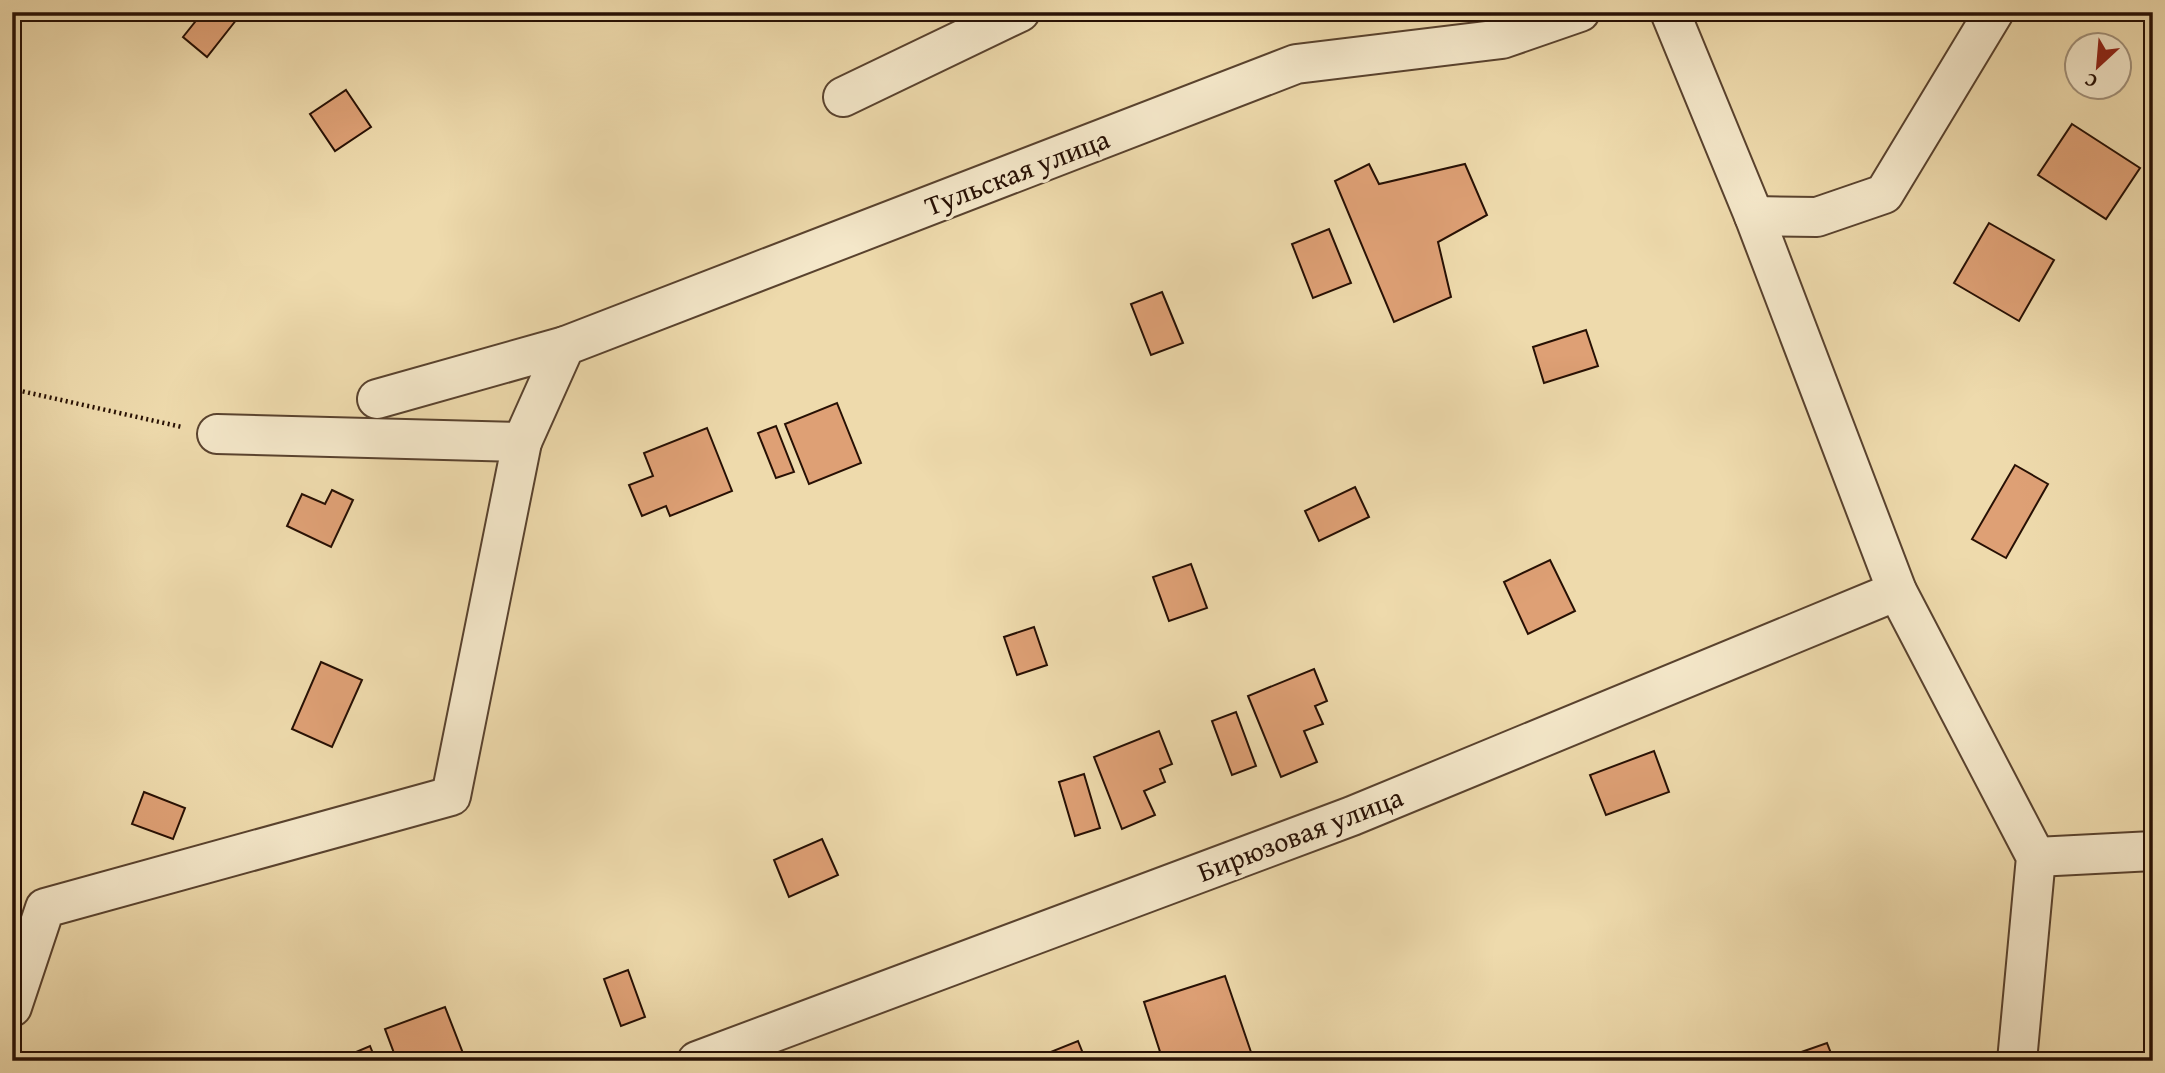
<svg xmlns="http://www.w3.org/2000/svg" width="2165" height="1073" font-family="'Gentium Book Plus',serif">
	<rect width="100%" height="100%" fill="#eedaac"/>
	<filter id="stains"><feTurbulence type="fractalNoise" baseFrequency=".00286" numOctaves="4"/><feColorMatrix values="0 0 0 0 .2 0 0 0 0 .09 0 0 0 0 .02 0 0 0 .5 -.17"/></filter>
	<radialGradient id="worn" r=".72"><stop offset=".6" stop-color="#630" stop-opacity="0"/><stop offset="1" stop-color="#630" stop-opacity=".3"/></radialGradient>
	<!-- building -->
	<g fill="#dea075" stroke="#271004" stroke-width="2">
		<polygon points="203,12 229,12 237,19 207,57 183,37"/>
		<polygon points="346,90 371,127 335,151 310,114"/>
		<polygon points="2072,124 2140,168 2106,219 2038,175"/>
		<polygon points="1369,164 1379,184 1465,164 1487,215 1438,242 1451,297 1394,322 1335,181"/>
		<polygon points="1989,223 2054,260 2019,321 1954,283"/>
		<polygon points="1329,229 1351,283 1313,298 1292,244"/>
		<polygon points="1162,292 1183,343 1151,355 1131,304"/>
		<polygon points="1586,330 1598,366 1544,383 1533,347"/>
		<polygon points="837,403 861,463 809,484 785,424"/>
		<polygon points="776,426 794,472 776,478 758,433"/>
		<polygon points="707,428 732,491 670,516 666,506 642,516 629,485 653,476 644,453"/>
		<polygon points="2015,465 2048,484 2006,558 1972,539"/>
		<polygon points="1355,487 1369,517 1319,541 1305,511"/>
		<polygon points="332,490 353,500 331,547 287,526 302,494 325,504"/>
		<polygon points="1550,560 1575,611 1528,634 1504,582"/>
		<polygon points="1191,564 1207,608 1169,621 1153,577"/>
		<polygon points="1034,627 1047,665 1017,675 1004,637"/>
		<polygon points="321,662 362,680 332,747 292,729"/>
		<polygon points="1314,669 1327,701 1315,706 1323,724 1304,731 1317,762 1281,777 1248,696"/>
		<polygon points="1236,712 1256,766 1232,775 1212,721"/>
		<polygon points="1159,731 1172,764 1160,769 1165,782 1144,791 1155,815 1122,829 1094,757"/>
		<polygon points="1654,751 1669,792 1606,815 1590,775"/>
		<polygon points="1084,774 1100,828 1075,836 1059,782"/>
		<polygon points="144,792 185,808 173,839 132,824"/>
		<polygon points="822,839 838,875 789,897 774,860"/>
		<polygon points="628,970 645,1017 621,1026 604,979"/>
		<polygon points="1225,976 1252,1055 1234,1061 1163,1061 1144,1002"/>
		<polygon points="445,1007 466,1061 397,1061 385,1029"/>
		<polygon points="1078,1041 1086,1061 1039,1061 1038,1057"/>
		<polygon points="1827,1043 1834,1061 1791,1061 1790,1056"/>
		<polygon points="370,1046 376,1061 335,1061"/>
	</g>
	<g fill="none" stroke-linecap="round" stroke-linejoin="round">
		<!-- minor casing -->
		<g stroke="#59422e" stroke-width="42">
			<g id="minor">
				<polyline points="1670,12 1754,216 1897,591 2036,857 2017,1061"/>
				<polyline points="843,97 1020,12"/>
				<polyline points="1754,216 1817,217 1884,194 1994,12"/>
				<polyline points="377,399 565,346"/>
				<polyline points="522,442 565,346 1296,64 1502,39 1580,12"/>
				<polyline points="2036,857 2153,851"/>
				<polyline points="12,1007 45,908 451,796 522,442 217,434"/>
				<polyline points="697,1061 1352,816 1897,591"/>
			</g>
		</g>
		<!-- path -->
		<polyline stroke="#271004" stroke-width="4.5" stroke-dasharray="2 3.5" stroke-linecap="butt" points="12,389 182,427"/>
		<!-- minor -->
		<use href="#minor" stroke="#f4e7c9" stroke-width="38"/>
	</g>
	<g text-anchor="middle" stroke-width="7" stroke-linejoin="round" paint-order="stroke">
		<!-- street labels -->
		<g font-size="28" fill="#271004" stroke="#f4e7c9">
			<text transform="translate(1017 172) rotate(-21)" y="10">Тульская улица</text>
			<text transform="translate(1300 834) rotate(-21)" y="10">Бирюзовая улица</text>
		</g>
	</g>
	<!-- margin -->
	<rect width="2165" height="1073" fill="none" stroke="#eedaac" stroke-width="42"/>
	<rect x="14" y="14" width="2137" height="1045" fill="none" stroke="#271004" stroke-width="3.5"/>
	<rect x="21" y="21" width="2123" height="1031" fill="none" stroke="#271004" stroke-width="2"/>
	<!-- north arrow -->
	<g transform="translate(2098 66) rotate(206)"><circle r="33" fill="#f4e7c9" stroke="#a2917a" stroke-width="2"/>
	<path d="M0-5L12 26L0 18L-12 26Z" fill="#8f2418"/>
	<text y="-10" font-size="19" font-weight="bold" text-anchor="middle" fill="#271004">С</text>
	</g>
	<rect width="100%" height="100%" filter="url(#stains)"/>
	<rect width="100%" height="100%" fill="url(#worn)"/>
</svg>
